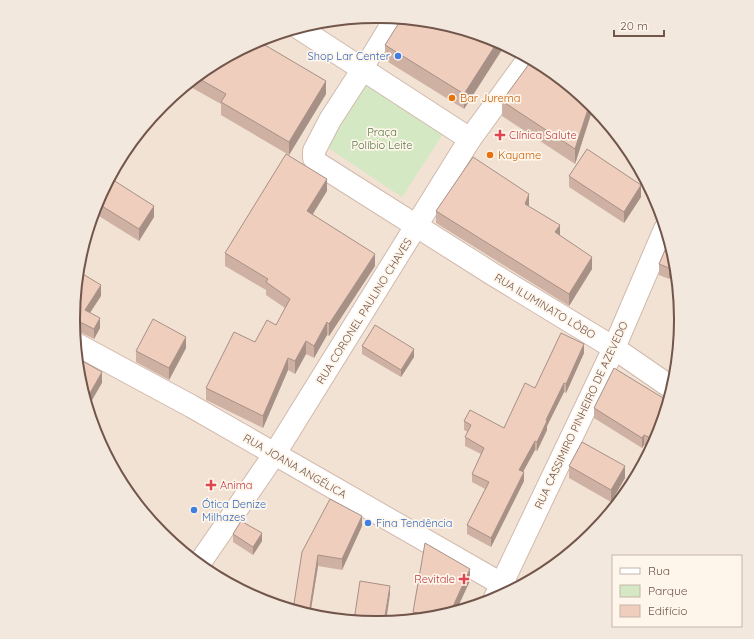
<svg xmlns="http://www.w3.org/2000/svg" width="754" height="639" font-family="Quicksand,sans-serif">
	<rect width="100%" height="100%" fill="#fbf1e5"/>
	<!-- residential -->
	<circle fill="#f2e2d4" cx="377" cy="320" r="303"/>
	<!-- park -->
	<polygon fill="#d5e8c4" points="363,81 443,134 402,197 321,143"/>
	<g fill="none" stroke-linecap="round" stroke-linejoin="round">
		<!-- street casing -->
		<g stroke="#cebaaf" stroke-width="21">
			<polyline id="street" points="363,69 394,18"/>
		</g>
		<!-- secondary casing -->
		<g stroke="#d1b9ac" stroke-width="24">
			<g id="secondary">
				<polyline points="299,28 470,139"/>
				<polyline points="363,69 330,120 314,151 314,158 317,163 494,275 614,348 672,388"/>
				<polyline points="76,344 191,406 512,590"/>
				<polyline points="199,564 274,455 470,139 529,58"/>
				<polyline points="494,600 614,348 665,229"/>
			</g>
		</g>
		<!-- street -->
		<use href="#street" stroke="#fff" stroke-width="19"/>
		<!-- secondary -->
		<use href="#secondary" stroke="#fff" stroke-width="22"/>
	</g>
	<!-- wall -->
	<g fill="#ceb1a3">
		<polygon points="493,39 505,45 464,109 385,60 385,45"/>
		<polygon points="209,67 326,94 289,155 221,115 221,104 187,85"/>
		<polygon points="502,101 592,105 592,111 575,164 502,116"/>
		<polygon points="569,176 641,197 624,223 569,187"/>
		<polygon points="327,191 313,214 375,266 329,336 327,335 314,358 306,354 295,374 288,370 263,428 206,400 206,388 255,342 276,325 285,308 266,295 266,290 225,266 225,253"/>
		<polygon points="97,203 154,217 139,241 94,213"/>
		<polygon points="529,207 560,235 592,269 569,306 436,223 436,211"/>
		<polygon points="669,241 675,261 676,273 672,272 669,279 659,275 659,264"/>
		<polygon points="101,296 90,313 100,328 94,339 82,333 76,332 75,332 74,319"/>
		<polygon points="362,346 414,357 401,377 362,354"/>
		<polygon points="186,348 169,380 136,362 136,351"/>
		<polygon points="584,353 566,393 564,392 547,426 547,430 537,451 535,450 523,472 524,481 491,547 467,534 467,525 485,489 472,482 472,474 481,454 465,446 465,437 468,432 464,430 464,421 504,428 535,388"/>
		<polygon points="594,408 657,436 651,448 644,445 642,448 594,418"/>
		<polygon points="569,466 625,478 611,502 569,478"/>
		<polygon points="362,526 342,570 318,566 310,615 293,610 302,552"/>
		<polygon points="233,534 262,541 253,555 233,542"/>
		<polygon points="470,581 436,617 413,619 413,612"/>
	</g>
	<!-- shaded-wall -->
	<g fill="#a79085">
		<polygon points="498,41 505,45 464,109 464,94"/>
		<polygon points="326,81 326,94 289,155 289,142"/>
		<polygon points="590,103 592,105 592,111 575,164 575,149"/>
		<polygon points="327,179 327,191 307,223 307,211"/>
		<polygon points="641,185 641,197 624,223 624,212"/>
		<polygon points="529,194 529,206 525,204"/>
		<polygon points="154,206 154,217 139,241 139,229"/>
		<polygon points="560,225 560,237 555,232"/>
		<polygon points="375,254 375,266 329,336 329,324"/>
		<polygon points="592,257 592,269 569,306 569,294"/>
		<polygon points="672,260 672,272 669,279 669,268"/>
		<polygon points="101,285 101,296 85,320 85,310"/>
		<polygon points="100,318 100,328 94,339 94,329"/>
		<polygon points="74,322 76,322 76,332 75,332"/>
		<polygon points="327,322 327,335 314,358 314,346"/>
		<polygon points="186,337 186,348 169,380 169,368"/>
		<polygon points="306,341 306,354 295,374 295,361"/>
		<polygon points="584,344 584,353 566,393 566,384"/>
		<polygon points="414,349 414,357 401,377 401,370"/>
		<polygon points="288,358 288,370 263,428 263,416"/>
		<polygon points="102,372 102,383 88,407 86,400"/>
		<polygon points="564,383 564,392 547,426 547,430 537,451 537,442 546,420"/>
		<polygon points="644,435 644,445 642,448 642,438"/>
		<polygon points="535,441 535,450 519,479 519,470"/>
		<polygon points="625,466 625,478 611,502 611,490"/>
		<polygon points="524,472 524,481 491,547 491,538"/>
		<polygon points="362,516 362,526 342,570 342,559"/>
		<polygon points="262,533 262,541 253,555 253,547"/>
		<polygon points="318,555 318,566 310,615 309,614"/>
		<polygon points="470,569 470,581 456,611 450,613"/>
		<polygon points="390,586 390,594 386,622 384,622"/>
	</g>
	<!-- building -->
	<g fill="#efcebe" stroke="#a79085">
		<polygon points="402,18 436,22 493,39 498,41 464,94 385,45"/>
		<polygon points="258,41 326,81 289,142 221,102 226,94 196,77 209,67 252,44 255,46"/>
		<polygon points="532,60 546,68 590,103 575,149 502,101"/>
		<polygon points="587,149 641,185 624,212 569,176"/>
		<polygon points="286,154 327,179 307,211 375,254 329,324 327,322 314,346 306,341 295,361 288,358 263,416 206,388 234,332 255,342 267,320 276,325 290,299 266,282 268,279 225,253"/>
		<polygon points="473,157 529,194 525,204 560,225 555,232 592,257 569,294 436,211"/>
		<polygon points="110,178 154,206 139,229 97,203"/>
		<polygon points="669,241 675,261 672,260 669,268 659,264"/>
		<polygon points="78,271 101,285 85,310 100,318 94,329 82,323 76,322 74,322 74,319"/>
		<polygon points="153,319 186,337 169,368 136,351"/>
		<polygon points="375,325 414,349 401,370 362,346"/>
		<polygon points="561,333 584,344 566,384 564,383 546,420 547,421 537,442 535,441 519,470 524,472 491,538 467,525 489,482 472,474 484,448 465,437 471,425 464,421 470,410 504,428 525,383 535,388"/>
		<polygon points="79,359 102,372 86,400 79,378 78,361"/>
		<polygon points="614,368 668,401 657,436 655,440 644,435 642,438 594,408"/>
		<polygon points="582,442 625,466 611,490 569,466"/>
		<polygon points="330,499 362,516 342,559 318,555 309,614 306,614 293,610 302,552"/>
		<polygon points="609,505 614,507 603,520"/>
		<polygon points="241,521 262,533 253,547 233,534"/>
		<polygon points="425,543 470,569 450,613 436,617 413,612"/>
		<polygon points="360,581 390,586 384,622 377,623 354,620"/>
	</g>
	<!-- markers -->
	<g fill="#3f7fe0" stroke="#fef5eb" stroke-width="1.5">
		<circle cx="398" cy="56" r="4"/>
		<circle cx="194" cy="510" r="4"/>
		<circle cx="368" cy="523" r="4"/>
	</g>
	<g fill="#e8710a" stroke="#fef5eb" stroke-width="1.5">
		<circle cx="452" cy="98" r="4"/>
		<circle cx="490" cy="155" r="4"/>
	</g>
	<g fill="#e0444e" stroke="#fef5eb" stroke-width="1.5">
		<path d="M498 129h4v4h4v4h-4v4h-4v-4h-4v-4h4z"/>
		<path d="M209 479h4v4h4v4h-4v4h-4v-4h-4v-4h4z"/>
		<path d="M462 573h4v4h4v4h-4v4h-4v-4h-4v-4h4z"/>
	</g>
	<g text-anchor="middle" stroke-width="3.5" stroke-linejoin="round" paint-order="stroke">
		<!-- shop labels -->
		<g font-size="11" fill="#366cbe" stroke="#fef5eb" text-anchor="start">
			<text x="390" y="60" text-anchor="end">Shop Lar Center</text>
			<text x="202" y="508">Ótica Denize<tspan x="202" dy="13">Milhazes</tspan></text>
			<text x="376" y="527">Fina Tendência</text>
		</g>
		<!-- food labels -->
		<g font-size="11" fill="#c56008" stroke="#fef5eb" text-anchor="start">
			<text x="460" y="102">Bar Jurema</text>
			<text x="498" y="159">Kayame</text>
		</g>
		<!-- park labels -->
		<g font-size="11" fill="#577844" stroke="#fef5eb">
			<text x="382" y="136">Praça<tspan x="382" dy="13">Políbio Leite</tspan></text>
		</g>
		<!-- health labels -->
		<g font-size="11" fill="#be3a42" stroke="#fef5eb" text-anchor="start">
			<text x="509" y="139">Clínica Salute</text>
			<text x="220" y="489">Anima</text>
			<text x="455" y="583" text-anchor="end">Revitale</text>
		</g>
		<!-- street labels -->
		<g font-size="11" fill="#72564b" stroke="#fef5eb">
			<text transform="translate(545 306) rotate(31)" y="4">RUA ILUMINATO LÔBO</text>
			<text transform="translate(364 311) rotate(-58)" y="4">RUA CORONEL PAULINO CHAVES</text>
			<text transform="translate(581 415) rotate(-65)" y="4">RUA CASSIMIRO PINHEIRO DE AZEVEDO</text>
			<text transform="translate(295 466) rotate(30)" y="4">RUA JOANA ANGÉLICA</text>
		</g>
	</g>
	<!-- crop -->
	<path d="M0 0H754V639H0ZM376 23H378A296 296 0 0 1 674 319V320A296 296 0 0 1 378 616H376A296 296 0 0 1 80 320V319A296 296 0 0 1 376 23Z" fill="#f3e8de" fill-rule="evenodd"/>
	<path fill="none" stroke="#72564b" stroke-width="2" d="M376 23H378A296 296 0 0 1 674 319V320A296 296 0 0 1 378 616H376A296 296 0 0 1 80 320V319A296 296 0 0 1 376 23Z"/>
	<!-- legend -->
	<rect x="612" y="555" width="130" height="72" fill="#fef5eb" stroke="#c6b5ab"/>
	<rect x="620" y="568" width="20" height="6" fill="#ffffff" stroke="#c6b5ab"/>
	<text x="648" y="575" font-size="12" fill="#72564b">Rua</text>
	<rect x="620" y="585" width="20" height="12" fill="#d5e8c4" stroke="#c6b5ab"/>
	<text x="648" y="595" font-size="12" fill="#72564b">Parque</text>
	<rect x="620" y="605" width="20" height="12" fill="#efcebe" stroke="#c6b5ab"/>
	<text x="648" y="615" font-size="12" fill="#72564b">Edifício</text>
	<!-- scale -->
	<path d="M614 30v6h50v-6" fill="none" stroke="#72564b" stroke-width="2"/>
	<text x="620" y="30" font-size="12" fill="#72564b" stroke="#fef5eb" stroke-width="3" paint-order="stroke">20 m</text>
</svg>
